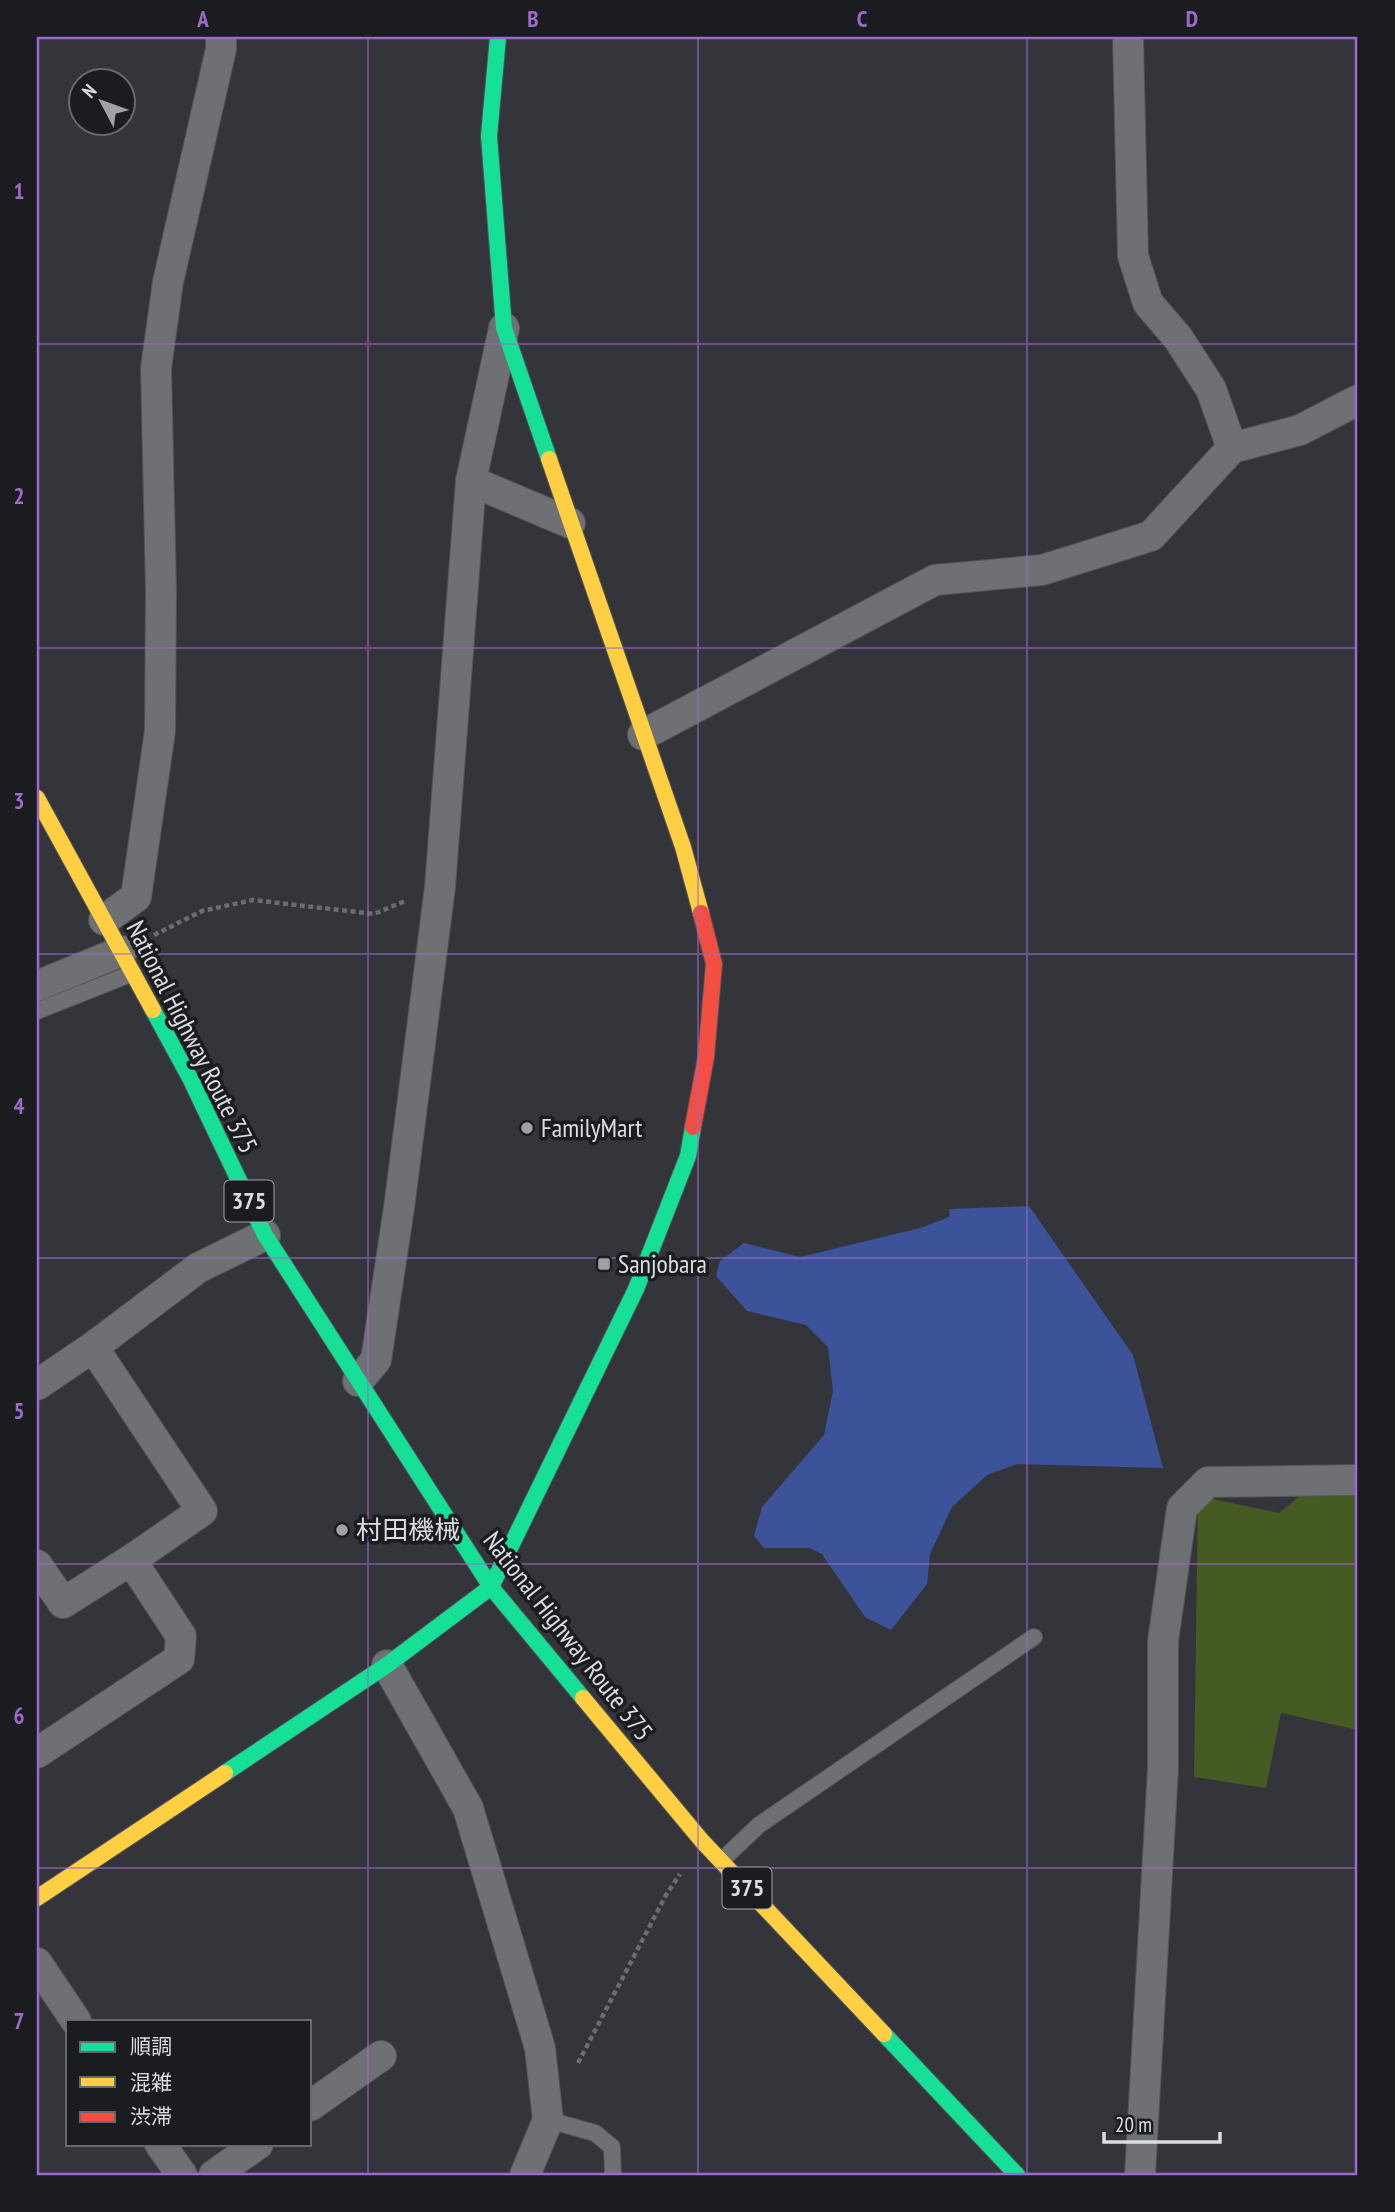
<svg xmlns="http://www.w3.org/2000/svg" width="1395" height="2212" font-family="'PT Sans Narrow','Noto Sans JP',sans-serif">
	<rect width="100%" height="100%" fill="#34353a"/>
	<!-- green -->
	<polygon fill="#465b24" points="1334,1468 1358,1472 1358,1730 1281,1713 1266,1788 1194,1777 1198,1496 1279,1513"/>
	<!-- water -->
	<polygon fill="#3c539a" points="1029,1206 1133,1355 1163,1468 1017,1464 987,1475 952,1507 930,1554 927,1584 891,1630 865,1617 822,1554 809,1548 764,1548 754,1536 762,1507 824,1435 833,1391 828,1347 806,1325 747,1311 716,1276 720,1261 744,1243 800,1257 920,1228 949,1217 950,1209"/>
	<g fill="none" stroke-linecap="round" stroke-linejoin="round">
		<!-- lane casing -->
		<g stroke="#525358" stroke-width="18">
			<g id="lane">
				<polyline points="37,1011 133,973"/>
				<polyline points="721,1861 759,1825 1034,1637"/>
				<polyline points="548,2120 595,2133 612,2147 613,2175"/>
			</g>
		</g>
		<!-- street casing -->
		<g stroke="#525358" stroke-width="32">
			<g id="street">
				<polyline points="1128,37 1133,256 1148,303 1178,338 1211,389 1232,448"/>
				<polyline points="471,481 570,523"/>
				<polyline points="643,735 935,580 1042,570 1151,536 1232,448 1300,430 1358,400"/>
				<polyline points="104,920 136,897 160,731 161,591 156,368 168,282 221,49 221,37"/>
				<polyline points="37,986 122,951"/>
				<polyline points="358,1381 376,1360 399,1208 440,887 471,481 504,328"/>
				<polyline points="37,1385 93,1347 198,1268 265,1235"/>
				<polyline points="37,1565 63,1603 131,1560 202,1511 93,1347"/>
				<polyline points="387,1665 468,1808 540,2048 548,2120 525,2175"/>
				<polyline points="37,1753 179,1659 181,1636 131,1560"/>
				<polyline points="37,1963 76,2021"/>
				<polyline points="310,2106 381,2056"/>
				<polyline points="160,2144 182,2175"/>
				<polyline points="214,2175 258,2144"/>
				<polyline points="1140,2175 1163,1768 1163,1641 1182,1508 1208,1482 1358,1480"/>
			</g>
		</g>
		<!-- fast casing -->
		<g stroke="#525358" stroke-width="18">
			<g id="fast">
				<polyline points="498,37 489,136 504,328 549,459"/>
				<polyline points="153,1010 191,1080 265,1235 491,1587 583,1698"/>
				<polyline points="225,1773 387,1665 491,1587 636,1289 688,1156 693,1127"/>
				<polyline points="884,2034 1017,2175"/>
			</g>
		</g>
		<!-- slow casing -->
		<g stroke="#525358" stroke-width="18">
			<g id="slow">
				<polyline points="549,459 683,847 701,913"/>
				<polyline points="37,798 153,1010"/>
				<polyline points="583,1698 702,1841 884,2034"/>
				<polyline points="37,1898 225,1773"/>
			</g>
		</g>
		<!-- jam casing -->
		<g stroke="#525358" stroke-width="18">
			<polyline id="jam" points="693,1127 706,1057 714,964 701,913"/>
		</g>
		<!-- path -->
		<g stroke="#6b6c70" stroke-width="4.5" stroke-dasharray="5 3.5" stroke-linecap="butt">
			<polyline points="154,935 202,911 253,900 374,914 405,901"/>
			<polyline points="578,2063 666,1895 680,1874"/>
		</g>
		<!-- lane -->
		<use href="#lane" stroke="#6e7073" stroke-width="16"/>
		<!-- street -->
		<use href="#street" stroke="#6e7073" stroke-width="30"/>
		<!-- fast -->
		<use href="#fast" stroke="#16e098" stroke-width="16"/>
		<!-- slow -->
		<use href="#slow" stroke="#ffcf43" stroke-width="16"/>
		<!-- jam -->
		<use href="#jam" stroke="#f24e42" stroke-width="16"/>
	</g>
	<!-- grid -->
	<path fill="none" stroke="#9c6acb" stroke-width="2" stroke-opacity="0.55" d="M368,37V2175M698,37V2175M1027,37V2175M37,344H1358M37,648H1358M37,954H1358M37,1258H1358M37,1564H1358M37,1868H1358"/>
	<!-- markers -->
	<g fill="#a0a2a7" stroke="#1b1c20" stroke-width="2.5">
		<circle cx="527" cy="1128" r="7"/>
		<rect x="597" y="1257" width="14" height="14" rx="3.5"/>
		<circle cx="342" cy="1530" r="7"/>
	</g>
	<g text-anchor="middle" stroke-width="7" stroke-linejoin="round" paint-order="stroke">
		<!-- shield labels -->
		<g fill="#1b1c20" stroke="#a1a3a8" stroke-width="2">
			<rect x="224.5" y="1180.5" width="49" height="41" rx="5"/>
			<rect x="722.5" y="1867.5" width="49" height="41" rx="5"/>
		</g>
		<g font-size="24" font-weight="bold" fill="#dadde2">
			<text x="249" y="1209">375</text>
			<text x="747" y="1896">375</text>
		</g>
		<!-- street labels -->
		<g font-size="26" fill="#dadde2" stroke="#1b1c20">
			<text transform="translate(192 1037) rotate(63)" y="9">National Highway Route 375</text>
			<text transform="translate(568 1636) rotate(52)" y="9">National Highway Route 375</text>
		</g>
		<!-- poi labels -->
		<g font-size="26" fill="#dadde2" stroke="#1b1c20" text-anchor="start">
			<text x="541" y="1137">FamilyMart</text>
			<text x="618" y="1273">Sanjobara</text>
			<text x="356" y="1539">村田機械</text>
		</g>
	</g>
	<!-- border -->
	<rect width="1395" height="2212" fill="none" stroke="#1b1c20" stroke-width="77"/>
	<!-- legend -->
	<rect x="66" y="2020" width="245" height="126" fill="#1b1c20" stroke="#67696e" stroke-width="2"/>
	<rect x="80" y="2042" width="35" height="10" fill="#16e098" stroke="#67696e" stroke-width="2"/>
	<text x="130" y="2054" font-size="21" fill="#dadde2">順調</text>
	<rect x="80" y="2077" width="35" height="10" fill="#ffcf43" stroke="#67696e" stroke-width="2"/>
	<text x="130" y="2090" font-size="21" fill="#dadde2">混雑</text>
	<rect x="80" y="2112" width="35" height="10" fill="#f24e42" stroke="#67696e" stroke-width="2"/>
	<text x="130" y="2124" font-size="21" fill="#dadde2">渋滞</text>
	<!-- north arrow -->
	<g transform="translate(102 102) rotate(311)"><circle r="33" fill="#1b1c20" stroke="#67696e" stroke-width="2"/>
	<path d="M0-5L12 26L0 18L-12 26Z" fill="#a0a2a7"/>
	<text y="-10" font-size="19" font-weight="bold" text-anchor="middle" fill="#dadde2">N</text>
	</g>
	<!-- scale -->
	<path d="M1104 2132v10h116v-10" fill="none" stroke="#dadde2" stroke-width="3.5"/>
	<text x="1115" y="2132" font-size="21" fill="#dadde2" stroke="#1b1c20" stroke-width="5" paint-order="stroke">20 m</text>
	<rect x="38" y="38" width="1318" height="2136" fill="none" stroke="#9c6acb" stroke-width="2.5"/>
	<g font-size="23" text-anchor="middle" font-weight="bold" fill="#9c6acb">
		<text x="203" y="27">A</text>
		<text x="533" y="27">B</text>
		<text x="862" y="27">C</text>
		<text x="1192" y="27">D</text>
		<text x="19" y="199">1</text>
		<text x="19" y="504">2</text>
		<text x="19" y="809">3</text>
		<text x="19" y="1114">4</text>
		<text x="19" y="1419">5</text>
		<text x="19" y="1724">6</text>
		<text x="19" y="2029">7</text>
	</g>
</svg>
